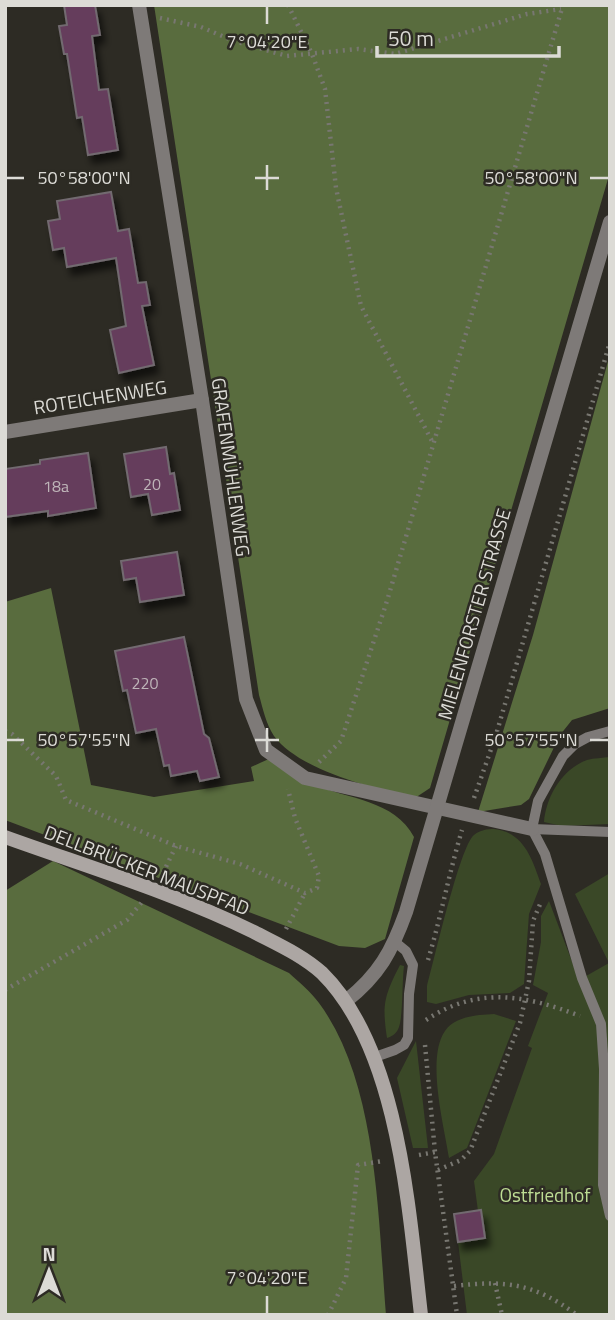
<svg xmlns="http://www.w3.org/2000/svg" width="615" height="1320" font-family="'Titillium Web',sans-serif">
	<defs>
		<filter id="shadow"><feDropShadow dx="4.5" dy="8" stdDeviation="3.5" flood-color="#0009"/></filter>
	</defs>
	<rect width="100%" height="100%" fill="#2d2b24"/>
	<!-- green -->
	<g fill="#3a4827">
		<path d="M610,757V824L562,826L544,822C546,797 562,769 587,760C594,758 603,758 610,757Z"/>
		<path d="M494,829C524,832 532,859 541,884L529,914L524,984L510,993L469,995L436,1004L427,1002V986C434,961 460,846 474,835C480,830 487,829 494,829Z"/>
		<polygon points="610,873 610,1315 467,1315 458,1242 485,1238 481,1211 478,1211 474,1181 494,1154 532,1048 528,1046 548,993 533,985 541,942 541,916 549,901 579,980 609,963 575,894"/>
		<path d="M400,965L404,966C402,982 403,1016 399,1027C397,1033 393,1036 387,1038C382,1005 384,996 400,965Z"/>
		<path d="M494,1014L516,1021L467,1148L449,1158C444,1125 426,1058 445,1031C455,1016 478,1015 494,1014Z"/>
		<polygon points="416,1041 428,1148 413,1148 397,1078"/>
	</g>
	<!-- forest -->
	<g fill="#596c3e">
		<path d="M154,5H610V172L430,788L415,798C374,788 300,771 274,736C266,724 263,709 259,695Z"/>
		<polygon points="610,354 610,708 572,720 560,735 529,799 521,805 478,812 533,635"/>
		<path d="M51,588L91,785L154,797L254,781L251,767L271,758C284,767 297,778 312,784C347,799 395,800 414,837L385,939L365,948L339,946L5,820V602Z"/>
		<path d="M53,861L289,973C299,982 311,992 319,1003C378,1083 378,1218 386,1315H5V891Z"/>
	</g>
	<!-- building -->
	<g fill="#653d5c" stroke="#726a70" stroke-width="2" filter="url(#shadow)">
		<polygon points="64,5 95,5 100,35 92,36 99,90 108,89 118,150 88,155 82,117 77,118 67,54 64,54 59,26 67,25"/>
		<polygon points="111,192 118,231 129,229 138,283 146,282 150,305 142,306 154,365 119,373 110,330 126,326 116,258 67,267 64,248 53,250 48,221 60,219 57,201"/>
		<polygon points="166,447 170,474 174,473 180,510 152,515 148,494 131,497 124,454"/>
		<polygon points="88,453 96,508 48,516 48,511 5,517 5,469 40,464 40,460"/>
		<polygon points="177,552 184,595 140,602 136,578 124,580 121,561"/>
		<polygon points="184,637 204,734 209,738 219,777 200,781 197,771 171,776 169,765 164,766 156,729 136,733 127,690 123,691 115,651"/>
		<polygon points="481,1210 485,1238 458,1242 454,1214"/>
	</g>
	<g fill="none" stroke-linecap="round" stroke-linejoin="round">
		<!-- path -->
		<g stroke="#787771" stroke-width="4.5" stroke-dasharray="2 5" stroke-linecap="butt">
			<polyline points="288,5 312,54 325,89 336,188 361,306 433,443"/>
			<polyline points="160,18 201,27 234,41 287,56 358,49 395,54 527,14 561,9"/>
			<polyline points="5,731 12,734 56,776 66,800 176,846 240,864 305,893 317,888 319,876 295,818 288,789"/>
			<polyline points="319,762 341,741 387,601 563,5"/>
			<polyline points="474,798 496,735 610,342"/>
			<polyline points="163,873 176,846"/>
			<polyline points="286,929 305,893"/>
			<path d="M428,960C441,917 449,873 462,830"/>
			<polyline points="5,990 127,920 142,902"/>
			<path d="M426,1020C477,986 526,995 580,1016"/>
			<polyline points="425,1045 435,1152 457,1315"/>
			<polyline points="419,1155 435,1152"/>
			<polyline points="438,1170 461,1160 470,1151 520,1023 529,981 533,921 541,902"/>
			<polyline points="495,1283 502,1315"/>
			<path d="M454,1286C506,1280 534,1283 577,1315"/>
			<polyline points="328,1315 346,1278 358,1165 383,1161"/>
		</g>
		<!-- service -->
		<g stroke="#7e7a78" stroke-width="10">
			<polyline points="610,731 588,737 575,744 563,756 538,801 532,829 545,854 582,978 601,1024 604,1069 603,1185 610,1216"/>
			<polyline points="532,829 610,832"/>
			<polyline points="375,1057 395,1050 404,1045 408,1038 409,994 413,965 406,951 395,942"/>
		</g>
		<!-- minor -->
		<g stroke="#7e7a78" stroke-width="14">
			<polyline points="139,5 202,400 246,699 266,750 305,778 532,829"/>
			<polyline points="5,432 202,400"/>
		</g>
		<!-- tertiary -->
		<path stroke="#7e7a78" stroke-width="14" d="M346,1001C379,975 392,951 406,912L610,222"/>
		<!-- secondary -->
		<path stroke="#aca6a3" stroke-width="14" d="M5,837C88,867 175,893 254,932C277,944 302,955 322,973C399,1049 409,1211 421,1315"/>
	</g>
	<!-- ticks -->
	<path fill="none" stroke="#dcdbd6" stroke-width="2.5" d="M267,7V24M267,165V190M7,178H24M255,178H279M590,178H608M267,728V752M7,740H24M255,740H279M590,740H608M267,1296V1313"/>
	<g text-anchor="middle" stroke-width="5" stroke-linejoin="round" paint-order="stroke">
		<!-- number labels -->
		<g font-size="16" fill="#beb4b8">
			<text x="152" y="490">20</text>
			<text x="56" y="492">18a</text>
			<text x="145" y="689">220</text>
		</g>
		<!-- street labels -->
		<g font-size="19" fill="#dcdbd6" stroke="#2d2b24">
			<text transform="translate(100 397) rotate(-9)" y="7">ROTEICHENWEG</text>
			<text transform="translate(231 467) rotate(82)" y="7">GRAFENMÜHLENWEG</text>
			<text transform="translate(474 614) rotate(-74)" y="7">MIELENFORSTER STRASSE</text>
			<text transform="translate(147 870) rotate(21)" y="7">DELLBRÜCKER MAUSPFAD</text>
		</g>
		<!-- park labels -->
		<g font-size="19" fill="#bedd94" stroke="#2d2b24">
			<text x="545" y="1202">Ostfriedhof</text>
		</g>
	</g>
	<g font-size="18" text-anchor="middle" fill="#dcdbd6" stroke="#2d2b24" stroke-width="5" stroke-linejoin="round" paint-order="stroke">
		<text x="267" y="48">7°04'20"E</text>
		<text x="84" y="184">50°58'00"N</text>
		<text x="531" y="184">50°58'00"N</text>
		<text x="84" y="746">50°57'55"N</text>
		<text x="531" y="746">50°57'55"N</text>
		<text x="267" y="1284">7°04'20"E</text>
	</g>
	<!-- border -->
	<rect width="615" height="1320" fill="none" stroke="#dcdbd6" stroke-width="14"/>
	<!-- north arrow -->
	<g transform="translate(49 1271)" stroke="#2d2b24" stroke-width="5" paint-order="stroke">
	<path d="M0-5L12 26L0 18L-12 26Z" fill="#dcdbd6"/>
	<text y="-10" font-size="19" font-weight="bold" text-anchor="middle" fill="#dcdbd6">N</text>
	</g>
	<!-- scale -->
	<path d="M377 46v10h182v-10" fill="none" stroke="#dcdbd6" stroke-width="3.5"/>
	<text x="388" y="46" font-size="21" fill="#dcdbd6" stroke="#2d2b24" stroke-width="5" paint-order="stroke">50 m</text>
</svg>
